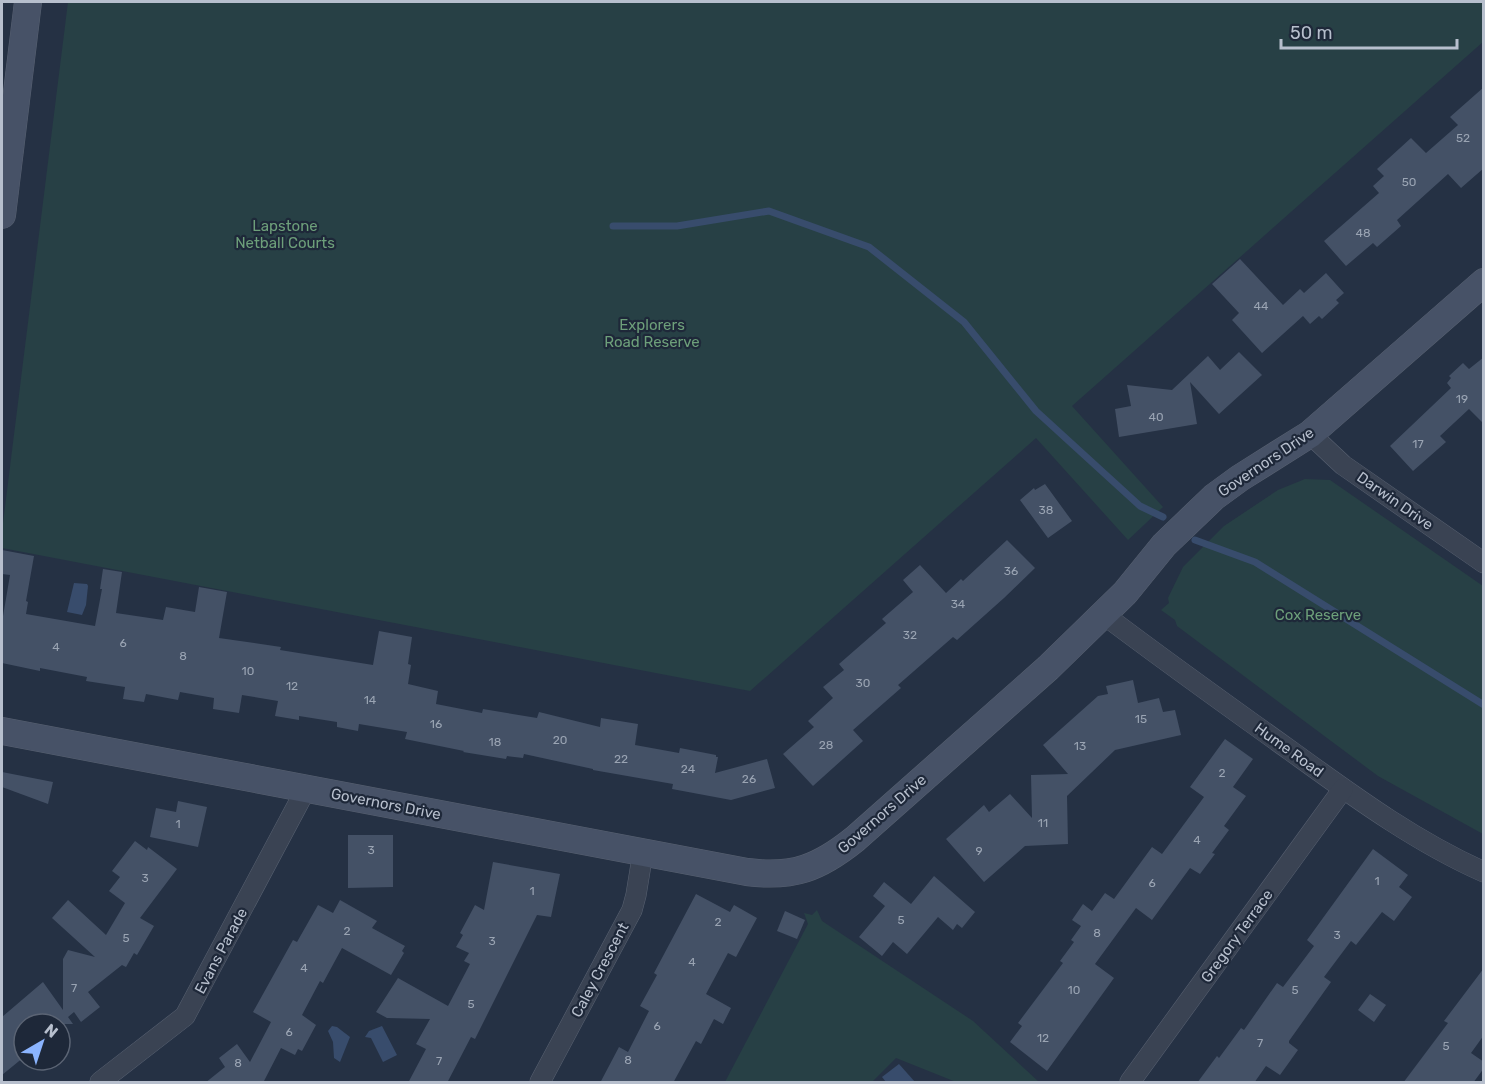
<svg xmlns="http://www.w3.org/2000/svg" width="1485" height="1084" font-family="Rubik,sans-serif">
	<rect width="100%" height="100%" fill="#253144"/>
	<!-- green -->
	<g fill="#274045">
		<polygon points="68,2 1483,2 1484,41 1072,406 1163,507 1128,540 1036,438 750,691 2,548 2,531"/>
		<polygon points="1305,479 1330,480 1483,586 1483,834 1378,776 1177,626 1175,620 1161,610 1169,603 1168,598 1183,567 1224,526 1278,490"/>
		<polygon points="817,910 822,921 973,1021 1039,1082 956,1082 896,1058 872,1082 725,1082 808,924 804,913 812,915"/>
	</g>
	<!-- water -->
	<g fill="#384c6c">
		<polygon points="74,583 87,584 88,586 86,605 82,615 67,612"/>
		<polygon points="332,1026 337,1027 350,1037 340,1062 334,1058 333,1042 328,1031"/>
		<polygon points="382,1026 397,1055 383,1062 371,1038 365,1037 369,1031"/>
		<polygon points="899,1064 915,1082 886,1082 882,1077"/>
	</g>
	<g fill="none" stroke-linecap="round" stroke-linejoin="round">
		<!-- stream -->
		<g stroke="#384c6c" stroke-width="7">
			<polyline points="613,226 677,226 769,211 869,247 964,322 1036,411 1140,506 1163,517"/>
			<polyline points="1195,540 1255,562 1484,705"/>
		</g>
	</g>
	<!-- building -->
	<g fill="#445166">
		<polygon points="1484,87 1484,168 1461,188 1448,174 1397,220 1401,226 1377,247 1373,243 1346,266 1324,241 1379,193 1373,186 1384,176 1377,169 1411,138 1426,153 1458,125 1450,117"/>
		<polygon points="1240,259 1283,305 1300,289 1304,293 1326,273 1344,293 1336,300 1339,303 1322,319 1319,316 1310,324 1303,316 1262,353 1232,320 1239,313 1212,284"/>
		<polygon points="1239,352 1262,375 1219,414 1190,382 1197,424 1119,437 1115,409 1131,406 1127,385 1172,390 1208,356 1220,370"/>
		<polygon points="1484,357 1484,424 1469,409 1440,436 1446,442 1413,471 1390,446 1451,388 1447,383 1451,378 1449,376 1463,363 1469,369"/>
		<polygon points="1045,484 1072,521 1048,538 1020,500 1034,488 1035,490"/>
		<polygon points="1007,540 1035,568 1004,598 957,640 953,637 898,685 901,688 853,730 863,741 813,786 783,754 814,727 808,721 833,698 823,687 844,670 839,664 886,623 882,619 913,592 903,580 920,565 946,593 961,579 963,581"/>
		<polygon points="2,550 34,556 26,601 28,602 26,614 95,626 102,589 100,589 103,569 122,572 116,613 163,620 166,607 195,612 199,587 227,592 219,638 281,647 280,650 373,665 379,631 412,637 408,664 411,665 408,684 438,691 436,704 482,713 483,709 537,718 539,712 600,727 601,718 638,724 635,745 679,753 680,748 716,755 716,757 718,757 715,773 767,759 775,788 731,800 672,789 673,784 593,770 593,769 524,754 523,758 507,756 506,759 463,752 464,751 405,739 407,732 359,724 358,731 337,727 337,722 299,716 299,720 275,716 278,701 242,695 239,713 213,709 214,698 180,692 178,700 146,694 144,702 123,699 125,687 86,681 87,677 40,668 40,671 2,663 2,622 10,575 2,574"/>
		<polygon points="1133,680 1138,703 1159,698 1163,712 1175,710 1181,735 1115,750 1067,796 1068,844 1025,846 984,882 946,839 984,805 989,812 1010,794 1032,818 1031,775 1068,774 1043,745 1098,696 1108,694 1106,686"/>
		<polygon points="1225,739 1253,759 1233,787 1246,796 1224,826 1229,830 1212,853 1215,854 1200,874 1190,868 1152,920 1136,908 1095,964 1114,978 1047,1071 1010,1042 1022,1026 1018,1023 1063,963 1060,961 1074,942 1071,940 1081,926 1072,920 1083,904 1092,911 1105,893 1114,899 1152,847 1162,854 1204,797 1190,787"/>
		<polygon points="2,772 53,782 48,804 2,787"/>
		<polygon points="178,801 207,807 198,847 150,837 156,808 176,812"/>
		<polygon points="348,835 393,835 393,887 348,888"/>
		<polygon points="135,841 147,850 148,847 177,869 140,918 154,926 137,955 134,953 126,967 122,965 88,992 100,1007 81,1022 74,1012 68,1017 73,1024 24,1024 24,1057 2,1075 2,1017 43,982 63,1010 63,959 68,950 95,957 52,918 68,900 106,935 125,903 109,891 120,877 112,871"/>
		<polygon points="1373,849 1408,875 1399,887 1412,897 1394,921 1382,912 1356,945 1351,941 1324,977 1331,982 1289,1041 1289,1043 1298,1050 1280,1075 1266,1066 1254,1083 1197,1083 1217,1056 1219,1058 1241,1028 1244,1030 1277,983 1283,987 1314,946 1307,940"/>
		<polygon points="493,862 560,874 551,917 537,915 475,1039 471,1037 447,1083 408,1083 426,1049 416,1044 430,1019 387,1018 376,1012 398,978 448,1006 470,964 464,961 469,953 456,947 463,935 460,933 475,905 484,910"/>
		<polygon points="934,876 975,912 962,928 957,924 953,930 938,917 907,954 893,942 882,956 859,937 885,906 873,896 884,882 911,904"/>
		<polygon points="696,894 730,912 734,905 757,918 736,957 728,953 706,994 731,1008 723,1024 714,1019 701,1044 696,1041 673,1083 600,1083 619,1047 628,1052 649,1011 640,1006 657,975 654,973"/>
		<polygon points="340,900 377,921 372,928 405,946 402,951 404,953 391,975 342,948 323,983 320,981 302,1015 316,1025 302,1051 298,1049 295,1055 281,1048 264,1081 265,1083 205,1083 225,1067 219,1058 237,1044 250,1062 271,1022 253,1012 293,940 297,942 318,905 333,913"/>
		<polygon points="785,911 805,920 797,939 777,931"/>
		<polygon points="1484,968 1484,1035 1471,1053 1484,1062 1484,1068 1473,1083 1403,1083 1448,1023 1444,1021"/>
		<polygon points="1370,994 1386,1005 1374,1022 1358,1010"/>
	</g>
	<g fill="none" stroke-linecap="round" stroke-linejoin="round">
		<!-- minor casing -->
		<g stroke="#586171" stroke-width="21">
			<g id="minor">
				<polyline points="1310,434 1343,465 1484,563"/>
				<path d="M1103,614C1165,661 1228,706 1291,751C1352,795 1414,841 1484,872"/>
				<polyline points="100,1082 185,1016 306,789"/>
				<polyline points="540,1082 632,910 636,895 643,852"/>
				<polyline points="1130,1082 1343,789"/>
			</g>
		</g>
		<!-- secondary casing -->
		<g stroke="#586171" stroke-width="28">
			<g id="secondary">
				<polyline points="2,215 28,2"/>
				<path d="M2,731L747,872C793,878 819,868 855,839L1048,668L1125,593L1164,545L1214,497L1240,478L1310,434L1484,282"/>
			</g>
		</g>
		<!-- minor -->
		<use href="#minor" stroke="#3a4353" stroke-width="20"/>
		<!-- secondary -->
		<use href="#secondary" stroke="#475267" stroke-width="27"/>
	</g>
	<g text-anchor="middle" stroke-width="4.5" stroke-linejoin="round" paint-order="stroke">
		<!-- number labels -->
		<g font-size="12" fill="#9aa4b3">
			<text x="1463" y="142">52</text>
			<text x="1409" y="186">50</text>
			<text x="1363" y="237">48</text>
			<text x="1261" y="310">44</text>
			<text x="1462" y="403">19</text>
			<text x="1156" y="421">40</text>
			<text x="1418" y="448">17</text>
			<text x="1046" y="514">38</text>
			<text x="1011" y="575">36</text>
			<text x="958" y="608">34</text>
			<text x="910" y="639">32</text>
			<text x="123" y="647">6</text>
			<text x="56" y="651">4</text>
			<text x="183" y="660">8</text>
			<text x="248" y="675">10</text>
			<text x="863" y="687">30</text>
			<text x="292" y="690">12</text>
			<text x="370" y="704">14</text>
			<text x="1141" y="723">15</text>
			<text x="436" y="728">16</text>
			<text x="560" y="744">20</text>
			<text x="495" y="746">18</text>
			<text x="826" y="749">28</text>
			<text x="1080" y="750">13</text>
			<text x="621" y="763">22</text>
			<text x="688" y="773">24</text>
			<text x="1222" y="777">2</text>
			<text x="749" y="783">26</text>
			<text x="1043" y="827">11</text>
			<text x="178" y="828">1</text>
			<text x="1197" y="844">4</text>
			<text x="371" y="854">3</text>
			<text x="979" y="855">9</text>
			<text x="145" y="882">3</text>
			<text x="1377" y="885">1</text>
			<text x="1152" y="887">6</text>
			<text x="532" y="895">1</text>
			<text x="901" y="924">5</text>
			<text x="718" y="926">2</text>
			<text x="347" y="935">2</text>
			<text x="1097" y="937">8</text>
			<text x="1337" y="939">3</text>
			<text x="126" y="942">5</text>
			<text x="492" y="945">3</text>
			<text x="692" y="966">4</text>
			<text x="304" y="972">4</text>
			<text x="74" y="992">7</text>
			<text x="1074" y="994">10</text>
			<text x="1295" y="994">5</text>
			<text x="471" y="1008">5</text>
			<text x="657" y="1030">6</text>
			<text x="289" y="1036">6</text>
			<text x="1043" y="1042">12</text>
			<text x="1260" y="1047">7</text>
			<text x="1446" y="1050">5</text>
			<text x="628" y="1064">8</text>
			<text x="439" y="1065">7</text>
			<text x="238" y="1067">8</text>
		</g>
		<!-- park labels -->
		<g font-size="15" fill="#6d9f7a" stroke="#1e2839">
			<text x="285" y="231">Lapstone<tspan x="285" dy="17">Netball Courts</tspan></text>
			<text x="652" y="330">Explorers<tspan x="652" dy="17">Road Reserve</tspan></text>
			<text x="1318" y="620">Cox Reserve</text>
		</g>
		<!-- street labels -->
		<g font-size="15" fill="#b7bfcd" stroke="#1e2839">
			<text transform="translate(1266 462) rotate(-34)" y="5">Governors Drive</text>
			<text transform="translate(1395 501) rotate(35)" y="5">Darwin Drive</text>
			<text transform="translate(1289 750) rotate(36)" y="5">Hume Road</text>
			<text transform="translate(386 804) rotate(11)" y="5">Governors Drive</text>
			<text transform="translate(882 814) rotate(-41)" y="5">Governors Drive</text>
			<text transform="translate(1237 936) rotate(-54)" y="5">Gregory Terrace</text>
			<text transform="translate(221 951) rotate(-62)" y="5">Evans Parade</text>
			<text transform="translate(600 970) rotate(-62)" y="5">Caley Crescent</text>
		</g>
	</g>
	<!-- border -->
	<rect width="1485" height="1084" fill="none" stroke="#b7bfcd" stroke-width="6"/>
	<!-- north arrow -->
	<g transform="translate(42 1042) rotate(39)"><circle r="28" fill="#1e2839" stroke="#5b6474" stroke-width="1.5"/>
	<path d="M0-4.5L10 22L0 15L-10 22Z" fill="#8bb4fe"/>
	<text y="-9" font-size="16" font-weight="bold" text-anchor="middle" fill="#b7bfcd">N</text>
	</g>
	<!-- scale -->
	<path d="M1281 39v9h176v-9" fill="none" stroke="#b7bfcd" stroke-width="3"/>
	<text x="1290" y="39" font-size="18" fill="#b7bfcd" stroke="#1e2839" stroke-width="4.5" paint-order="stroke">50 m</text>
</svg>
